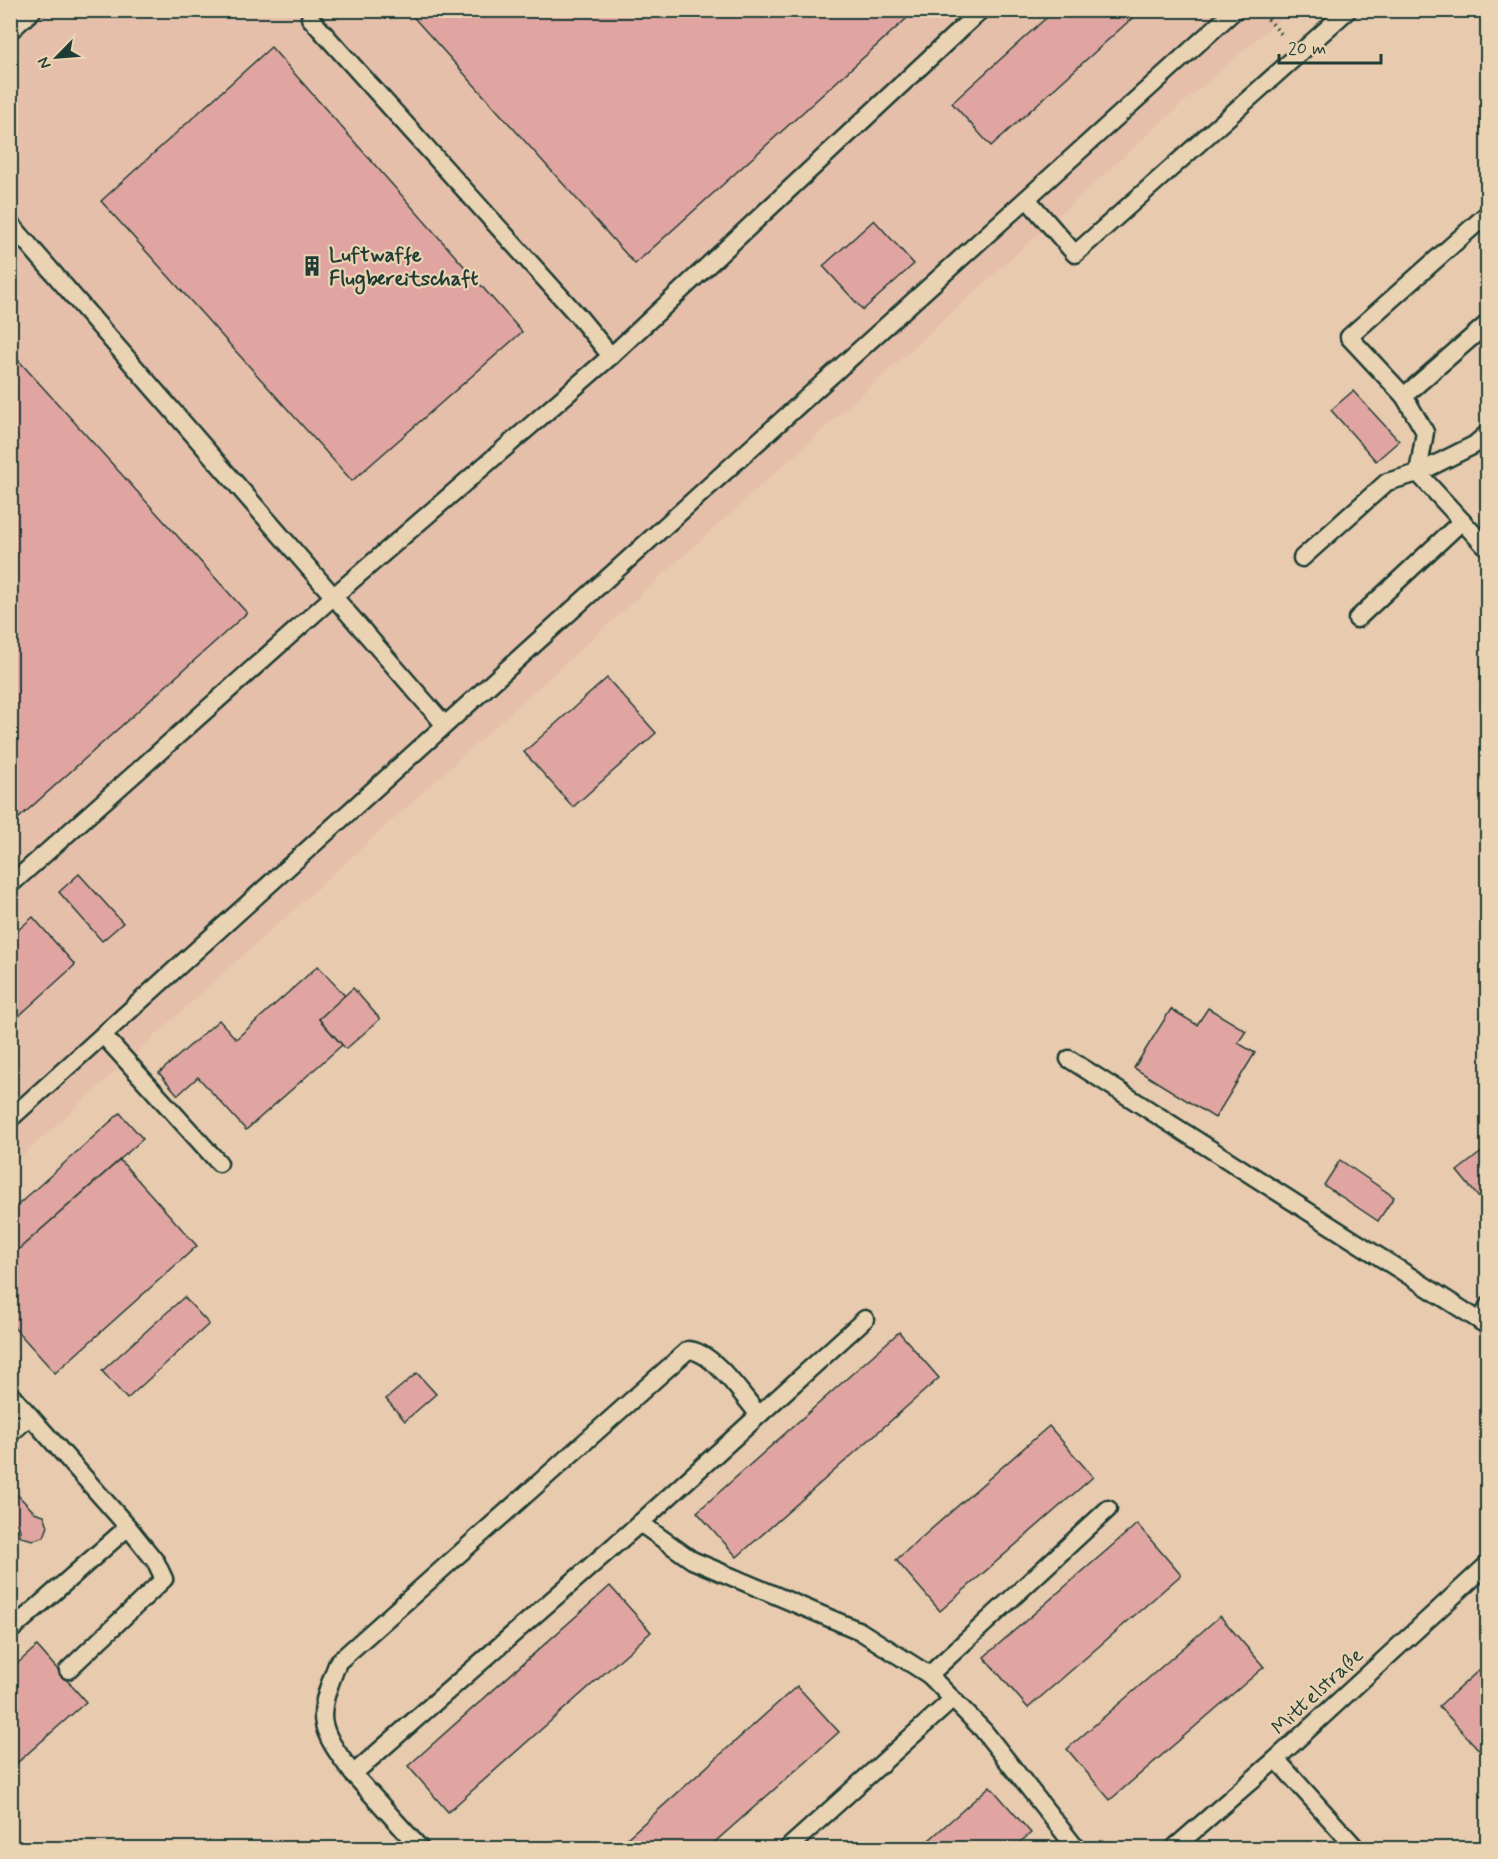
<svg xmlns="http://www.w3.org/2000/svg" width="1498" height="1859" font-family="Mynerve,sans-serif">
	<rect width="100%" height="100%" fill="#e8caaf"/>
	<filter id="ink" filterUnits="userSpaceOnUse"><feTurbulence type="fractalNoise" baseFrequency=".0167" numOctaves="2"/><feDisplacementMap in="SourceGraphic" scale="12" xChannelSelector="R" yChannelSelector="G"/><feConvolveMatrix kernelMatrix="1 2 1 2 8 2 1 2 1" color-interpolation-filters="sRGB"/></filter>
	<g filter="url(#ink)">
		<!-- built -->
		<polygon fill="#e6bfab" points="11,11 1289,11 1176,109 11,1166"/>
		<!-- building -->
		<g fill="#e0a5a1" stroke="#1f3d34" stroke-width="1.5">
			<polygon points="407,10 916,10 635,264"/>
			<polygon points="1055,10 1141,10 991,146 952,103"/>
			<polygon points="271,47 522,332 352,481 101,201"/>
			<polygon points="874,220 914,264 863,310 823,266"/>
			<polygon points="10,351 247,613 10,826"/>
			<polygon points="1353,391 1399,441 1376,461 1331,410"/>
			<polygon points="607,678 656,733 573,807 524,752"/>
			<polygon points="79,874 123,923 102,941 59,892"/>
			<polygon points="33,917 75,965 10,1024 10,937"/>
			<polygon points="318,966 345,996 319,1019 342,1045 246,1130 198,1077 178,1095 159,1073 219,1020 236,1039"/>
			<polygon points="353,988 380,1019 346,1049 319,1019"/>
			<polygon points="1208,1008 1246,1031 1238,1043 1255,1053 1215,1118 1134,1068 1171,1009 1197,1025"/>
			<polygon points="120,1113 143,1139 10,1257 10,1212"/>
			<polygon points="1488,1147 1488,1209 1457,1171"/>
			<polygon points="120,1160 197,1246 55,1373 10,1323 10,1257"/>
			<polygon points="1340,1160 1394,1197 1378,1221 1324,1185"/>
			<polygon points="184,1297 209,1324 127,1399 102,1371"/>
			<polygon points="899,1332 939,1378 737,1557 697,1512"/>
			<polygon points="417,1373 436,1394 405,1421 386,1399"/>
			<polygon points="1049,1426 1093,1477 940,1611 896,1560"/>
			<polygon points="14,1491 34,1512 44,1515 48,1526 44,1537 33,1540 21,1537 19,1526 10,1518 10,1495"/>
			<polygon points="1137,1524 1181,1575 1028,1708 984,1657"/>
			<polygon points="610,1586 651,1632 448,1812 408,1766"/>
			<polygon points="1220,1616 1264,1667 1110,1800 1067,1749"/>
			<polygon points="37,1646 86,1702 10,1769 10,1670"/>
			<polygon points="1488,1662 1488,1745 1480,1751 1439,1706"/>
			<polygon points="797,1686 839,1732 708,1848 616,1848"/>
			<polygon points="990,1786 1031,1833 1013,1848 920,1848"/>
			<polygon points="312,1840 320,1848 303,1848"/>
		</g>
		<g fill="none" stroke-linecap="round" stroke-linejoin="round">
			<!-- lane casing -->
			<g stroke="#1f3d34" stroke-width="21">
				<g id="lane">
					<polyline points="310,18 579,317 611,356 981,10"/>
					<polyline points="10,31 33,10"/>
					<polyline points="1028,200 1075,254 1348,10"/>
					<polyline points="10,223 444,724"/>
					<polyline points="1488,323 1404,396 1425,432 1418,473 1474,445 1488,433"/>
					<polyline points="1404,396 1349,337 1486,215"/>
					<polyline points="1302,558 1387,482 1418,473 1484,545 1488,542"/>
					<polyline points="1357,619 1462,521"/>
					<polyline points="10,885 334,596 611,356"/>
					<polyline points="103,1035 219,1163"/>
					<polyline points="1069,1059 1488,1326"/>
					<polyline points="10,1119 1235,10"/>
					<polyline points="1481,1322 1488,1306"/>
					<polyline points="10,1394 30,1416 10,1434"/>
					<polyline points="640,1523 692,1560 860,1631 929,1675 983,1730 1076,1848"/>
					<polyline points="10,1631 128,1527 30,1416"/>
					<polyline points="68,1670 164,1579 156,1562 128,1527"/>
					<polyline points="929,1675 1108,1509"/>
					<polyline points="1276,1759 1356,1848"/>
					<path d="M353,1774C316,1724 316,1719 338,1662L688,1350C713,1351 743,1396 759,1415"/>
					<polyline points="420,1848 353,1774 640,1523 865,1319"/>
					<polyline points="788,1848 953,1699"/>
					<polyline points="1174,1848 1276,1759 1488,1564"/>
				</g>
			</g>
			<!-- path -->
			<polyline stroke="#1f3d34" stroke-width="4" stroke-dasharray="1.5 4.5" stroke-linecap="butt" points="1260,10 1283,36"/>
			<!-- lane -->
			<use href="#lane" stroke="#ead3b3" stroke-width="16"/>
		</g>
	</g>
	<!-- icons -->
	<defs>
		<g id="building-bare" transform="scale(1.62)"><path d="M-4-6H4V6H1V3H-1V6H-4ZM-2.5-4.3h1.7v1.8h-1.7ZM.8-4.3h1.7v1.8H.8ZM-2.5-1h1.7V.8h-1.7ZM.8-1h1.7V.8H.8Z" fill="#1f3d34" stroke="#ead3b3" stroke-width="2.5" paint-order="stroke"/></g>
	</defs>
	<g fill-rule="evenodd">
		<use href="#building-bare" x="312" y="266"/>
	</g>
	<g text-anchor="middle" stroke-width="4.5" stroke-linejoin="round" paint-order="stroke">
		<!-- poi labels -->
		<g font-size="21" font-weight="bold" fill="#1f3d34" stroke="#ead3b3" text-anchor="start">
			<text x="329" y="261">Luftwaffe<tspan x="329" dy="24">Flugbereitschaft</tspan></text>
		</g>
		<!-- street labels -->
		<g font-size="21" fill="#1f3d34" stroke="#ead3b3">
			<text transform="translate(1317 1691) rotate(-43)" y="7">Mittelstraße</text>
		</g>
	</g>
	<!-- margin -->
	<rect width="1498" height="1859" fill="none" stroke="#ead3b3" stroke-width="36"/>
	<rect x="18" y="18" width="1462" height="1823" fill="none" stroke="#1f3d34" stroke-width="2" filter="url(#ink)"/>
	<!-- north arrow -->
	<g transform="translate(57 57) rotate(245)" stroke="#ead3b3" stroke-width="4.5" paint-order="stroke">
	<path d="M0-4.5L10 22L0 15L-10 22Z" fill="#1f3d34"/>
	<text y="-9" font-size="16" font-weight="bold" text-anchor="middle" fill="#1f3d34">N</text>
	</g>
	<!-- scale -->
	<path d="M1279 54v9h102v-9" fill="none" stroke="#1f3d34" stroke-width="3"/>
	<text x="1288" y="54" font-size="18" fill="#1f3d34" stroke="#ead3b3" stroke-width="4.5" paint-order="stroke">20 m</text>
</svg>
